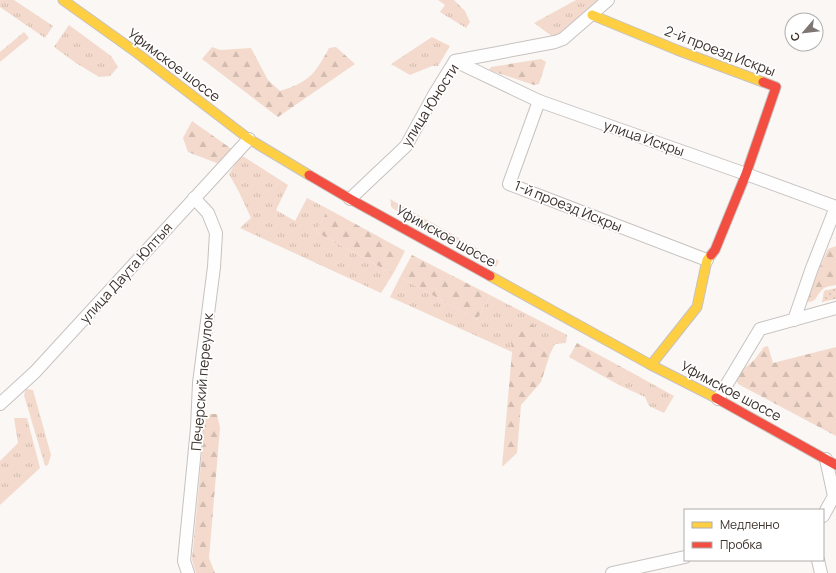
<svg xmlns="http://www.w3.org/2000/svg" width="836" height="573" font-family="Manrope,sans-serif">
	<defs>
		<pattern id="grass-tufts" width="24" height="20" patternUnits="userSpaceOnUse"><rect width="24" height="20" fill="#f3dacc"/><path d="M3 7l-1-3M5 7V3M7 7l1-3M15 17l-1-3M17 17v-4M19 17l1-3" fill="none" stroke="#d1bcaf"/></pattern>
		<pattern id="forest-firs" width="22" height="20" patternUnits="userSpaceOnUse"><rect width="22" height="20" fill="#f3dacc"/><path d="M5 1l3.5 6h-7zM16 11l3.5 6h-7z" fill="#d1bcaf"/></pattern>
		<pattern id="park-dots" width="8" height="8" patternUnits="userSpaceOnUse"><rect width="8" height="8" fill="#f3dacc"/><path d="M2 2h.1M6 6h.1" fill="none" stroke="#d1bcaf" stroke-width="1.8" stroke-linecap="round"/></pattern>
	</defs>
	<rect width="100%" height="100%" fill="#faf7f5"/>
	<!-- grass -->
	<g fill="url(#grass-tufts)">
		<polygon points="0,0 14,0 53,26 45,38 0,7"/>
		<polygon points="438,0 454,0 465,11 470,22 466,28 440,12 445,5"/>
		<polygon points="576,0 597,0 597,5 556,37 553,37 534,23"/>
		<polygon points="69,25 111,56 118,67 110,76 99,77 76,63 54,47"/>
		<polygon points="24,32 29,38 0,62 0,52"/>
		<polygon points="432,37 450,46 438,66 432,66 410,75 391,64"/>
		<polygon points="241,155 288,185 276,210 295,221 307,198 328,209 316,232 393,274 381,293 240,228 251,218 239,192 229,174"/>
		<polygon points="390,199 499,261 496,267 392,208"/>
		<polygon points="400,277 477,320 490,295 567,335 566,343 555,344 550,354 535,341 511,342 512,352 390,297"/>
		<polygon points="627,370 674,396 664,413 649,406 645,397 619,385"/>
		<polygon points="26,389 33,390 51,455 48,465 45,466 24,395"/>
		<polygon points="14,418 27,418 40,468 0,505 0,461 18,443"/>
	</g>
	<!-- forest -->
	<g fill="url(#forest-firs)">
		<path d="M212,47L220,50L251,48L268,80L280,91C309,82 315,74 329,48L336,47L355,64L278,117L202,59Z"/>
		<polygon points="541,59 546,62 539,84 534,85 489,70 491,67"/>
		<polygon points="192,121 233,150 219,164 188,152 183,138"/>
		<polygon points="328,209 405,251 393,274 316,232"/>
		<path d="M836,246V285C832,286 826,286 823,289C815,296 818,302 806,302C812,284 820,267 828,249Z"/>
		<polygon points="412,255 490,295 477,320 400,277"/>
		<polygon points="527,323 531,324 535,327 535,341 550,354 541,382 521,405 517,453 502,467 512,352 511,342 517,328"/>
		<polygon points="577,343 627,370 619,385 569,357"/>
		<polygon points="768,346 773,363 836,347 836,436 738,384 736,379 740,372 755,359 764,347"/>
		<polygon points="210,414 217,414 220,428 209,558 215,573 196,573 192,560 205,419"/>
	</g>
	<!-- park -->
	<polygon fill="url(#park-dots)" points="836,288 836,299 822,302 824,291"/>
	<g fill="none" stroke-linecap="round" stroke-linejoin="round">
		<!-- street casing -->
		<g stroke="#c8c2bf" stroke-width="14">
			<g id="street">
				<polyline points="455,61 539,101 746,174 836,207"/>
				<polyline points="539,101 509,184 707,260"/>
				<polyline points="350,199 406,146 434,95 455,61 555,42 563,39 608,0"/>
				<polyline points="794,320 812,268 836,207"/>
				<polyline points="718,399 760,329 836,308"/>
				<polyline points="0,404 35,372 249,139"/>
				<polyline points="823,516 834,496 826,459"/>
				<polyline points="818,560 821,573"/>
				<polyline points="188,573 184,561 197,428 199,383 214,267 216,233 208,213 194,198"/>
				<polyline points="612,573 685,557"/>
			</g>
		</g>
		<!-- slow casing -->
		<g stroke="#c8c2bf" stroke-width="11">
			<g id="slow">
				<polyline points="63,0 133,50 249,139 309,175"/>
				<polyline points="592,15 677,50 763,82"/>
				<polyline points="490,276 651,365 716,398"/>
				<polyline points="651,365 697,307 707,260 711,255"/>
			</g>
		</g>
		<!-- jam casing -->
		<g stroke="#c8c2bf" stroke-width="11">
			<g id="jam">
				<polyline points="309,175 350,199 490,276"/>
				<polyline points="711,255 715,250 746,174 776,87 763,82"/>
				<polyline points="716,398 836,465"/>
			</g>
		</g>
		<!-- street -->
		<use href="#street" stroke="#fefefe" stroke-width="12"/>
		<!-- slow -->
		<use href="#slow" stroke="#ffcf43" stroke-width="9"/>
		<!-- jam -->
		<use href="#jam" stroke="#f24e42" stroke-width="9"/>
	</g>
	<g text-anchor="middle" stroke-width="3.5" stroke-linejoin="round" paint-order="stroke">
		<!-- street labels -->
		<g font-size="14" fill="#3c312b" stroke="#fff">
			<text transform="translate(720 51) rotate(21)" y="5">2-й проезд Искры</text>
			<text transform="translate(174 65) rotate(37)" y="5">Уфимское шоссе</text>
			<text transform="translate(430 105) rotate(-58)" y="5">улица Юности</text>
			<text transform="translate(644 138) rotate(19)" y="5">улица Искры</text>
			<text transform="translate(568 206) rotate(22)" y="5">1-й проезд Искры</text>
			<text transform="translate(446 236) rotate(29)" y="5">Уфимское шоссе</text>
			<text transform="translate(126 273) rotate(-48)" y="5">улица Даута Юлтыя</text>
			<text transform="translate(202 382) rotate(-85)" y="5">Печерский переулок</text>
			<text transform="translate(731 391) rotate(28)" y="5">Уфимское шоссе</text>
		</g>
	</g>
	<!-- legend -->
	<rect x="684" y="509" width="140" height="52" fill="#ffffff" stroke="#b1adaa"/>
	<rect x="692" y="522" width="20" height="6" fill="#ffcf43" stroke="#b1adaa"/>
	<text x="720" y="529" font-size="12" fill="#3c312b">Медленно</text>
	<rect x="692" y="542" width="20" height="6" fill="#f24e42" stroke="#b1adaa"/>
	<text x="720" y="549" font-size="12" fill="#3c312b">Пробка</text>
	<!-- north arrow -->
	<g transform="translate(804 32) rotate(242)"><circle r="19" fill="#ffffff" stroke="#b1adaa"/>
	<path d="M0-3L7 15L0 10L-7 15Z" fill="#7e7672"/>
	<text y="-6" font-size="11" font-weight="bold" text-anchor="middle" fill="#3c312b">С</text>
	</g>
</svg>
